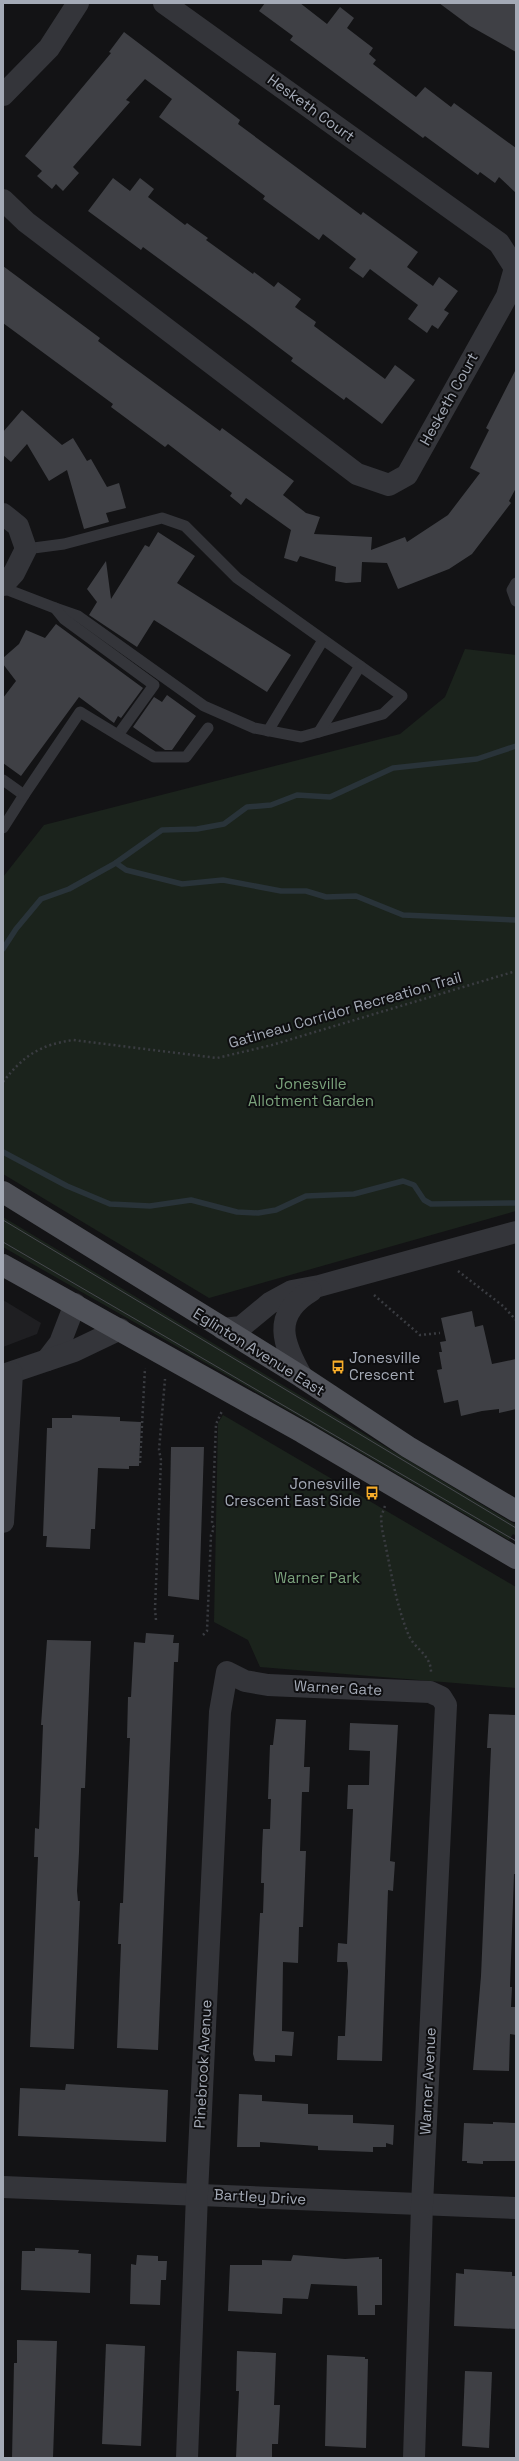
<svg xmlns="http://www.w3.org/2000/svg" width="519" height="2461" font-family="'Space Grotesk',sans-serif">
	<rect width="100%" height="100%" fill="#131315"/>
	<!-- built -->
	<polygon fill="#1f1f22" points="3,1300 41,1323 37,1334 3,1347"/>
	<!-- green -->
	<g fill="#1b231c">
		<polygon points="465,649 516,655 516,1211 209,1298 3,1174 3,877 44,825 400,734 445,697"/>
		<polygon points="3,1217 516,1525 516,1536 513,1534 509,1540 307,1421 3,1247"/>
		<polygon points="223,1415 516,1587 516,1688 260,1667 248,1640 214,1622 218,1423"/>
	</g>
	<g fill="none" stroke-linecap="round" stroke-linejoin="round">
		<!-- stream -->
		<g stroke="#293339" stroke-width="5.5">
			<polyline points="116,863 126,870 182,884 223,880 281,891 306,891 326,897 356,896 403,915 516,920"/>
			<polyline points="3,949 16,929 41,899 69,889 114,864 162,830 197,829 224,824 247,807 271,805 297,795 330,797 393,768 477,759 516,746"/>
			<polyline points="3,1152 67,1186 110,1204 150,1206 191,1200 237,1212 258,1213 276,1210 306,1196 354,1194 403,1181 414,1185 424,1200 431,1204 516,1203"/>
		</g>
	</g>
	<!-- building -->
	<g fill="#3f4045">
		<polygon points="265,3 300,3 327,24 340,7 354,18 347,28 373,48 369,54 376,60 373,64 416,97 425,87 451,107 454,103 516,148 516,193 499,177 495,183 480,172 478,175 425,136 423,138 305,51 290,40 293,36 259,11"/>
		<polygon points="439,3 516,3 516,52 470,26"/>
		<polygon points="124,32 240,120 238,124 273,150 361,215 363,212 418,252 407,267 433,286 439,277 458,291 444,310 449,313 438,329 432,325 427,333 408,319 418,305 370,269 363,278 349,268 356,259 323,234 319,240 263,199 265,196 159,117 172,99 145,79 126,100 130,102 73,167 79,173 63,191 56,184 52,189 37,176 42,171 25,156 111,53 109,52"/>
		<polygon points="113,178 130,191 140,178 154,189 148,197 185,225 187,223 208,238 206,240 253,274 254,272 274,287 278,282 301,299 295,307 316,322 314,326 385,379 395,365 415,380 382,424 346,397 344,400 291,361 293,358 248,324 143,247 141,250 88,211"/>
		<polygon points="3,266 100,338 98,341 122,359 220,431 222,428 294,481 283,495 306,513 320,517 314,534 372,537 371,550 405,537 407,542 448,515 480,473 470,468 489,430 486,428 516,369 516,488 509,501 511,503 472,554 449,569 398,589 387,563 362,562 361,582 346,583 335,581 336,567 300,556 297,562 284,558 291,530 246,498 241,505 230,496 232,493 168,444 165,447 111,407 113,404 3,323"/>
		<polygon points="22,410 62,445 73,438 87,461 91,459 107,487 119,483 126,508 106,513 109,522 84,529 67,470 49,481 27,444 11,462 3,455 3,432"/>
		<polygon points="158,532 195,556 177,583 291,655 267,692 154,620 137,647 89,615 97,602 87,589 106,561 111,599 145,545 149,547"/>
		<polygon points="56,624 143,688 121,718 118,716 114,723 79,697 21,776 3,763 3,698 16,681 3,664 3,658 19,644 26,630 45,638"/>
		<polygon points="167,695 196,716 172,750 165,750 133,727 154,697 162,702"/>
		<polygon points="472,1311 475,1327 483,1325 492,1364 516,1359 516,1409 499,1413 499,1409 482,1411 461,1416 458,1400 444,1403 437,1370 442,1369 439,1352 442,1352 440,1342 446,1341 441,1318"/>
		<polygon points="72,1415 120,1417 120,1421 141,1422 139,1466 129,1466 129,1469 98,1468 95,1529 91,1529 90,1549 46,1547 47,1536 43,1536 47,1428 52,1428 52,1418 72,1418"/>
		<polygon points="171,1447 204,1447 199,1600 168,1596"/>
		<polygon points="146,1633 174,1635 173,1643 179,1643 178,1662 174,1662 158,2050 117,2048 121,1944 118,1944 120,1903 123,1903 130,1738 127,1738 128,1697 131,1697 134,1642 145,1643"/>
		<polygon points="47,1640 91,1641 85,1788 81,1788 79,1852 77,1891 78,1901 80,1901 74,2049 30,2047 38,1857 34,1857 35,1828 39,1829 43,1725 41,1725"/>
		<polygon points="489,1714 516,1715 516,1874 514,1874 510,1987 512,1987 511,2007 516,2007 516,2035 510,2034 509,2071 473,2070 481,1976 491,1748 487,1748"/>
		<polygon points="276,1719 306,1720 304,1767 310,1767 309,1792 302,1792 300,1851 306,1851 303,1927 299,1927 298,1963 283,1962 282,2031 294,2032 292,2056 275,2055 275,2062 255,2061 253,2054 260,1913 263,1913 264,1883 261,1883 262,1851 263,1829 270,1829 271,1799 268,1799 270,1745 273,1745"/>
		<polygon points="350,1723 398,1725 390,1861 395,1862 393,1891 388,1890 382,2061 337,2060 338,2036 345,2036 348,1971 347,1962 337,1962 338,1943 347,1944 353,1809 347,1809 348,1785 369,1785 370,1751 349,1750"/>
		<polygon points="66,2084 168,2090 166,2142 18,2136 20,2088 65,2090"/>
		<polygon points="239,2094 262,2095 262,2101 308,2104 308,2114 353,2115 353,2123 394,2125 393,2145 386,2143 386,2147 373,2147 373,2152 318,2150 318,2146 260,2142 260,2147 237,2147"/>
		<polygon points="493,2122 516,2123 516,2161 483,2161 483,2164 467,2163 467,2161 462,2161 464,2123 493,2124"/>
		<polygon points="35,2248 79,2250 78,2253 91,2254 90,2293 21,2290 22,2251 35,2251"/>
		<polygon points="137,2255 158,2256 158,2261 167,2261 166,2280 161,2280 160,2305 130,2304 131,2264 136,2265"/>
		<polygon points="293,2255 345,2259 379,2257 379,2259 382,2259 382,2305 375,2305 375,2315 358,2315 357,2286 311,2284 308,2299 283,2298 282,2314 228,2311 230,2265 262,2265 262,2260 291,2261"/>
		<polygon points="464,2269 512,2272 512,2276 516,2276 516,2329 454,2326 456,2273 464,2274"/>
		<polygon points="17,2340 57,2341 53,2458 12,2458 14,2363 17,2363"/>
		<polygon points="106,2344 145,2346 141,2446 102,2444"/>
		<polygon points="237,2351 276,2353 274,2405 280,2405 278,2444 272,2444 272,2458 236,2458 239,2391 236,2391"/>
		<polygon points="327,2355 365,2357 365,2359 368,2359 366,2448 325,2446"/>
		<polygon points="465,2371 492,2372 489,2448 462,2446"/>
	</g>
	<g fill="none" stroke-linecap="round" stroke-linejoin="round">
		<!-- path -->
		<g stroke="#3a3c41" stroke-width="2.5" stroke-dasharray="2 3" stroke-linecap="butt">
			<path d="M3,1082C24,1055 40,1045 73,1040L217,1058L272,1045L516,971"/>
			<polyline points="458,1271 503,1306 516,1320"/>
			<polyline points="374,1295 420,1335 440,1333"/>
			<polyline points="140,1463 145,1368"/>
			<path d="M385,1506L381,1517L382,1529C390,1564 395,1603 409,1636C415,1649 431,1655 431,1672"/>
			<polyline points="156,1620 155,1609 161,1460 159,1450 165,1379"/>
			<polyline points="203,1635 207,1631 211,1535 214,1528 212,1524 216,1424 222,1411"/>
		</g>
		<!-- service -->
		<g stroke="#34353a" stroke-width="11">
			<polyline points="26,549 64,544 162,518 185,526 237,578 402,696 383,714 301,737 254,728 204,706 78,616 55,608"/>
			<polyline points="516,583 512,590 516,601"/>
			<polyline points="3,588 55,608 64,619 154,685 118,735"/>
			<polyline points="268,731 323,640"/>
			<polyline points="319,732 360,666"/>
			<polyline points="3,780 24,795 3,828"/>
			<polyline points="24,795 80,712 154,757 186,757 208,728"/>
		</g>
		<!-- minor -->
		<g stroke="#34353a" stroke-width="22">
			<polyline points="3,200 26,222 357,474 389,485 407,475 507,296 515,268 499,243 164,3"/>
			<polyline points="3,514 18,526 26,549 14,573 3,585"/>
			<polyline points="47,1360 60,1343 75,1304"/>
			<polyline points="3,1375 74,1351 120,1329"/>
			<polyline points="3,1522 12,1373"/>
			<polyline points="3,2187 516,2208"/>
			<polyline points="187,2458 197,2194 220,1712 227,1672 245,1681 268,1685 430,1692 441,1697 446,1705 422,2205 414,2458"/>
		</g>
		<!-- tertiary -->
		<g stroke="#34353a" stroke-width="22">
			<polyline points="3,95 49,48 78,3"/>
			<polyline points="223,1329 241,1327 270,1303 292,1291 319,1286 516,1232"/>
			<path d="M302,1377C283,1344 271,1315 311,1291"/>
		</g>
		<!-- primary -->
		<g stroke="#505259" stroke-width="22">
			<polyline points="3,1192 302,1377 408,1447 516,1511"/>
			<polyline points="3,1265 302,1432 516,1558"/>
		</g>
		<!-- tram -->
		<g stroke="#47494f" stroke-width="1">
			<polyline points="3,1220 516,1528"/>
			<polyline points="3,1242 516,1541"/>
		</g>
	</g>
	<!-- icons -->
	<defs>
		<g id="bus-bare" transform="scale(1.08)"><path d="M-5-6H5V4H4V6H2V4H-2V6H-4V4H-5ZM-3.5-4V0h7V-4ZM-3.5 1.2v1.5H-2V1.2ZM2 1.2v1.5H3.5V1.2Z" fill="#f8ad29" stroke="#0e0e10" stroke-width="2.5" paint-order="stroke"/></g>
	</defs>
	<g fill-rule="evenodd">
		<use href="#bus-bare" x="338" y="1367"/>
		<use href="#bus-bare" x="372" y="1493"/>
	</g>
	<g text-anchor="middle" stroke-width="4" stroke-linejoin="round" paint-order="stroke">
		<!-- street labels -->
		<g font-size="15" fill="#a4aab6" stroke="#0e0e10">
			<text transform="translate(311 108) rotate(36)" y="5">Hesketh Court</text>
			<text transform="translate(449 399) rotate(-61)" y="5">Hesketh Court</text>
			<text transform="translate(345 1010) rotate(-16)" y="5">Gatineau Corridor Recreation Trail</text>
			<text transform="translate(259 1352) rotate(32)" y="5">Eglinton Avenue East</text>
			<text transform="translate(338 1688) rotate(3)" y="5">Warner Gate</text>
			<text transform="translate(203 2064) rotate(-87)" y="5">Pinebrook Avenue</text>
			<text transform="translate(428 2081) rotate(-87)" y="5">Warner Avenue</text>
			<text transform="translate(260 2197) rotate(3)" y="5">Bartley Drive</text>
		</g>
		<!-- park labels -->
		<g font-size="15" fill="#7ba27c" stroke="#0e0e10">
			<text x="311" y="1089">Jonesville<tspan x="311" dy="17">Allotment Garden</tspan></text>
			<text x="317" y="1583">Warner Park</text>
		</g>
		<!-- poi labels -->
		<g font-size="15" fill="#a4aab6" stroke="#0e0e10" text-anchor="start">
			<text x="349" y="1363">Jonesville<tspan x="349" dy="17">Crescent</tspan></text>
			<text x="361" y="1489" text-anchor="end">Jonesville<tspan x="361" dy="17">Crescent East Side</tspan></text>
		</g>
	</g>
	<!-- border -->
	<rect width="519" height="2461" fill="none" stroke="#a4aab6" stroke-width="8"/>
</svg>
